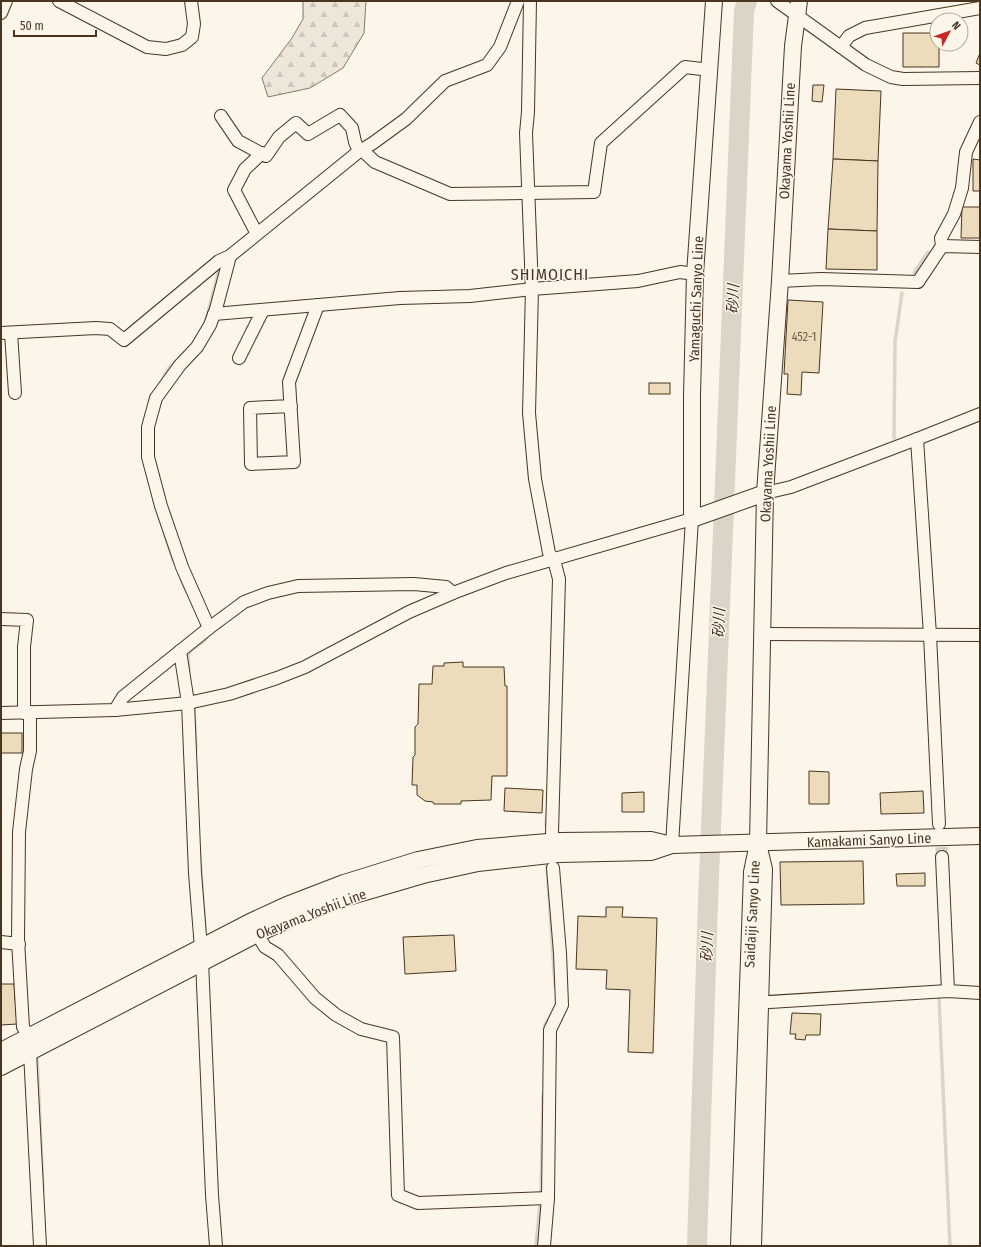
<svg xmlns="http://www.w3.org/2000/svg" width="981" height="1247" font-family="'Fira Sans Condensed','Noto Sans JP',sans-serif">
	<defs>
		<pattern id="forest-firs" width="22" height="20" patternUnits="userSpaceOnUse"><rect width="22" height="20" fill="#ede6d9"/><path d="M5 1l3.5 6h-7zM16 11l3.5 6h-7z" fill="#cdc6ba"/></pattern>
	</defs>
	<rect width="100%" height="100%" fill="#fbf6e9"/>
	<!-- forest -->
	<polygon fill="url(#forest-firs)" stroke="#887966" points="303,1 366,1 364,33 343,68 310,88 268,97 262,78 292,38 303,19"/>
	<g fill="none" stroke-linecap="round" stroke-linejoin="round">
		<!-- stream -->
		<g stroke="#dcd4c6" stroke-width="3.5">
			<polyline points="914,273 928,252"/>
			<polyline points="206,320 220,266"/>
			<polyline points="162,381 168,369 176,361"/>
			<polyline points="894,438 895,342 902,293"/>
			<polyline points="164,532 173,560"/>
			<polyline points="181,579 187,593"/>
			<polyline points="189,672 188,653 206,639 205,634"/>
			<polyline points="194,708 196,749"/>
			<polyline points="546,825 547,813"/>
			<polyline points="200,855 205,929"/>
			<polyline points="547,866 555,986"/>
			<polyline points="939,997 950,1246"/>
			<polyline points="545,1031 545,1025 551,1015"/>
			<polyline points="37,1054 43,1190"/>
			<polyline points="536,1246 541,1193 543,1095"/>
		</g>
		<!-- river -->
		<polyline stroke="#dcd4c6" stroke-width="20" points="697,1246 708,902 744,11 747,1"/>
	</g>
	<!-- building -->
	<g fill="#ecdcbc" stroke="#4a3520">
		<polygon points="903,33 937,33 937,44 939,44 939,67 903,67"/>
		<polygon points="980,53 980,65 976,63"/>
		<polygon points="813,85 824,85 822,102 812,101"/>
		<polygon points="836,89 881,91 878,161 833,159"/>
		<polygon points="833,159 878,161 877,231 828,229"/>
		<polygon points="973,159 980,160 980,191 973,191"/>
		<polygon points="962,207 980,207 980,238 961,238"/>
		<polygon points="828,229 877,231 877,270 826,269"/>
		<polygon points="788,300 823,302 819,373 802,372 801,395 787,394 788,374 784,374"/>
		<rect x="649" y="383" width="21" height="11"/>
		<polygon points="463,662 463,667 504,667 505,686 507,686 507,776 492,776 491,800 461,801 461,804 434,804 433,802 425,801 417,795 417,785 412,785 413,757 415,755 415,727 418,724 419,684 432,684 433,666 444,666 444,663"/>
		<rect x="1" y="733" width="21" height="20"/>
		<polygon points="809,771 829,772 829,804 809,804"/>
		<polygon points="505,788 543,790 542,813 504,811"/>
		<polygon points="923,791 924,813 881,814 880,793"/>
		<polygon points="644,792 644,812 622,812 622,793"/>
		<polygon points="863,861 864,904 781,905 780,862"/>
		<polygon points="925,873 925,886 897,886 896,874"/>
		<polygon points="606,907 623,907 622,917 657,918 653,1053 628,1052 630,990 606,989 607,970 576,969 578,916 606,917"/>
		<polygon points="454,935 456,971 405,974 403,937"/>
		<polygon points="1,984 14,984 17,1024 1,1025"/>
		<polygon points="792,1013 821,1014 820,1035 806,1035 805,1040 795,1039 796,1034 790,1034"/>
	</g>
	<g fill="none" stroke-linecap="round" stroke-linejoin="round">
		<!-- minor-tunnel -->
		<polyline stroke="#d8cfc1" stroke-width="12" stroke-dasharray="12 6" stroke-linecap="butt" points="940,829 942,857"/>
		<!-- minor casing -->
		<g stroke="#4a3520" stroke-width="14">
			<g id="minor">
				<polyline points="59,1 147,47 166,49 182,45 192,37 194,24 191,1"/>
				<polyline points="530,1 528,112 526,133 532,289 529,413 535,479 549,553 554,560 559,579 552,833"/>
				<polyline points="777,1 866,65 891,77 903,79 980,78"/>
				<polyline points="1,13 6,1"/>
				<polyline points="841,47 849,36 865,28 980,8"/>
				<polyline points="221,116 238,141 266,156 279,137 296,123 308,134 340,115 352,128 355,142 359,151"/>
				<polyline points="362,150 375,162 450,194 594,192 601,143 685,67 710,70"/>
				<polyline points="257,234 234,190 245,169 262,153"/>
				<polyline points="942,246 941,238 954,214 962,188 966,152 980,122"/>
				<polyline points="780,281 821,279 918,282 942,246 980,247"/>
				<polyline points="214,314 400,298 470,296 532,289 638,281 680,272 695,274"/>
				<polyline points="1,333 96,328 110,329 124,340 219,261 230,256 357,153 373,143 406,119 445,81 487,65 500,47 518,1"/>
				<polyline points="11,333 15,393"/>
				<polyline points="239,358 263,310"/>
				<polyline points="291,406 250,408 251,464 294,462 289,382 318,305"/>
				<polyline points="917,439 930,635 939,824"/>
				<polyline points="765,493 791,487 917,439 980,414"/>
				<polyline points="1,619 27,620 24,647 24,713"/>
				<polyline points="209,628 182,567 161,506 148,457 148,427 156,398 180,365 197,347 210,325 216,309 230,256"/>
				<polyline points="761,634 980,635"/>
				<polyline points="180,651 188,703 195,873 202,961 212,1195 216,1246"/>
				<polyline points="115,710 123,697 209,628 244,602 268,593 298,586 414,584 446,587 453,593"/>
				<polyline points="30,712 30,751 26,769 19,832 18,940 23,1027 29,1037 30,1052 40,1246"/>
				<polyline points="1,713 115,710 188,703 229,694 277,678 305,667 409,612 453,593 506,573 692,519 672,845"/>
				<polyline points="942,857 948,991"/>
				<polyline points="257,934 265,947 278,955 315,998 336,1015 361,1029 393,1037 398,1195 418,1203 548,1198"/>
				<polyline points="1,942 19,944"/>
				<polyline points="752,1003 948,991 980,993"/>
				<polyline points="544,1246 548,1198 550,1030 562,1005 560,953 553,868"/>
			</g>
		</g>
		<!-- major casing -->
		<g stroke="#4a3520" stroke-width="18">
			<g id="major">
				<polyline points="714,1 695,274 692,396 692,519 765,493"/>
				<polyline points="1,1051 250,922 287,905 344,883 418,860 477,848 560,841 651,840 672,845 980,836"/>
				<polyline points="1,1067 257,934 294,917 344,898 423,875 478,863 559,854 651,852 672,845"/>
				<polyline points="739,1246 752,872 758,843 765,493 780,281 793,46 799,1"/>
				<polyline points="753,1246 764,869 759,848"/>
			</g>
		</g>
		<!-- minor -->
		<use href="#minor" stroke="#fbf6e9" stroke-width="12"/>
		<!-- major -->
		<use href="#major" stroke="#fbf6e9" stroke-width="16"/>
	</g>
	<g text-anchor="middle" stroke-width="3" stroke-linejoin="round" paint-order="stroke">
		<!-- number labels -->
		<g font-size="12" fill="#725f47">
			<text x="804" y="341">452-1</text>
		</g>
		<!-- street labels -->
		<g font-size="14" fill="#4a3520" stroke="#fbf6e9">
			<text transform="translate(787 141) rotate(-87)" y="5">Okayama Yoshii Line</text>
			<text transform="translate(696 299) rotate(-88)" y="5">Yamaguchi Sanyo Line</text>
			<text transform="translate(768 464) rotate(-87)" y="5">Okayama Yoshii Line</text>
			<text transform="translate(869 840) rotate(-2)" y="5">Kamakami Sanyo Line</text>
			<text transform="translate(311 914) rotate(-21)" y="5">Okayama Yoshii Line</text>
			<text transform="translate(752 914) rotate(-87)" y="5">Saidaiji Sanyo Line</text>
		</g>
		<!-- water labels -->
		<g font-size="15" font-style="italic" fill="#4a3520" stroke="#fbf6e9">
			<text transform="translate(733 299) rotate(-88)" y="5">砂川</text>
			<text transform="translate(719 623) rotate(-88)" y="5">砂川</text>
			<text transform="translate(707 947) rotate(-88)" y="5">砂川</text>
		</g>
		<!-- quarter labels -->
		<g font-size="16" letter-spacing="1" fill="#4a3520" stroke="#fbf6e9">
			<text x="550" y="280">SHIMOICHI</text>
		</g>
	</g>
	<!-- border -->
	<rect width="981" height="1247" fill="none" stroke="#4a3520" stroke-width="4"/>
	<!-- north arrow -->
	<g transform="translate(949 32) rotate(49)"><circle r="19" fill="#fbf6e9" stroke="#b4a999"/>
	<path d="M0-3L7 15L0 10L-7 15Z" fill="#c62828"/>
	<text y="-6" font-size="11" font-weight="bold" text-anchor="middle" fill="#4a3520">N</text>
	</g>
	<!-- scale -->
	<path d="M14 30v6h82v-6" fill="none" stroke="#4a3520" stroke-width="2"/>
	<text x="20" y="30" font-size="12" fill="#4a3520" stroke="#fbf6e9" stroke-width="3" paint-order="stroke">50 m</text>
</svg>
